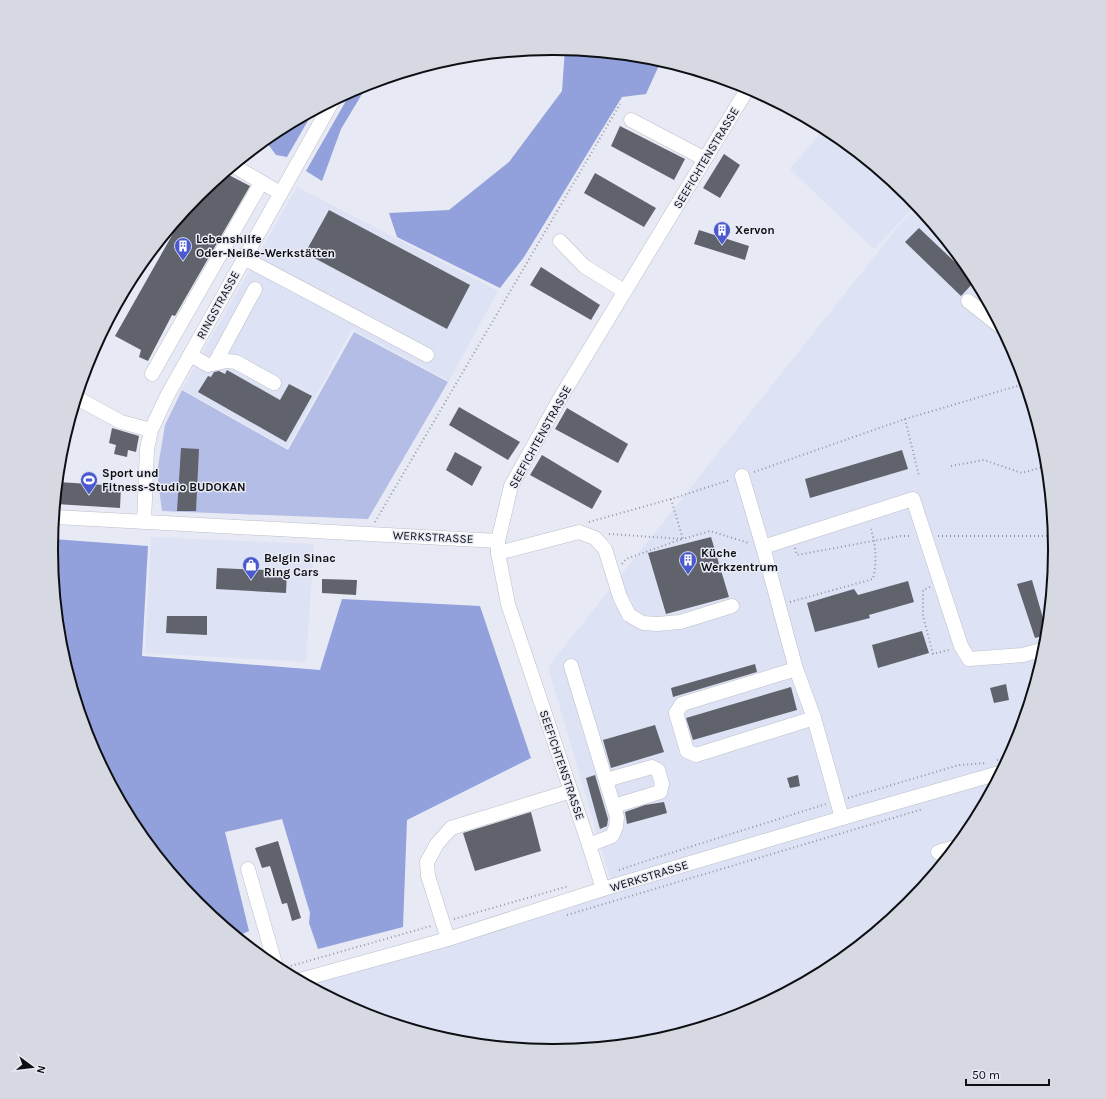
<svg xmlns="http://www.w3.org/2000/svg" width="1106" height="1099" font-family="Karla,sans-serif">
	<rect width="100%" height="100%" fill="#e7eaf4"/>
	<!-- built -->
	<g fill="#dde2f4">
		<polygon points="824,129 832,133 908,195 916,205 874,249 790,169"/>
		<polygon points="297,187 498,291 449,381 352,329 287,448 182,389"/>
		<polygon points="918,207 970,271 1016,358 1045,452 1054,550 1045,648 1016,742 970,828 907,904 831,967 745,1013 651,1041 553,1051 455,1041 361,1013 308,985 610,878 548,667 901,223"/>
		<polygon points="151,537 314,544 306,662 145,653"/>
	</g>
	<!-- green -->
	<polygon fill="#b3bde5" points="354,332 448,382 368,519 162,511 157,473 165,425 182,390 288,450"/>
	<!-- forest -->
	<g fill="#92a1db">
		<polygon points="565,49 651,58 661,61 646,94 622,97 524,257 500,288 397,237 389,213 449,210 509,162 562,91"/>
		<polygon points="368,84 341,129 322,181 306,171 351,92"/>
		<polygon points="313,112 287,157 276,155 265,140 275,132"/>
		<polygon points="53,539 148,546 142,656 320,670 342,599 480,606 531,758 407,820 403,927 318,949 309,923 310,913 282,819 225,832 249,931 238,936 198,904 136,828 90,741 61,647 52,549"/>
	</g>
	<!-- building -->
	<g fill="#60636c">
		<polygon points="620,126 685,159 674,180 611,146"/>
		<polygon points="724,154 740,165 720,198 703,188"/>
		<polygon points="225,173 250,186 175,316 172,315 148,361 139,357 141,350 115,336 188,207 199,195"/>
		<polygon points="595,173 656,208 644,227 584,193"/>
		<polygon points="329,210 470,285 447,329 305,253"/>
		<polygon points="919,228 975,281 961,296 905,242"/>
		<polygon points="699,230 749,246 745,260 694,244"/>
		<polygon points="541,267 600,305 591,320 530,285"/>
		<polygon points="227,370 280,400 289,384 312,396 286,442 198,392 208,376 211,377 214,372 219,371 225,374"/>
		<polygon points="459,407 520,442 508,460 449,425"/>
		<polygon points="567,408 628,444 618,463 555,429"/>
		<polygon points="112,428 139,436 136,452 128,450 127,457 114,454 116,445 109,443"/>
		<polygon points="181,448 199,449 196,511 177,511"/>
		<polygon points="902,450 908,469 810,498 805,479"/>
		<polygon points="455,452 482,467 472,486 446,470"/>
		<polygon points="542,455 602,491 592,509 530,475"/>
		<polygon points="58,482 121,486 120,508 56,504"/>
		<polygon points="711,537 729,597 666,614 648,553"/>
		<polygon points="217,568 287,571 286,593 216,589"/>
		<polygon points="322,579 357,580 356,595 322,593"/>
		<polygon points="1032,580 1043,618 1048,616 1046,635 1035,638 1017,584"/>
		<polygon points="908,581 914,602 869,615 870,618 815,632 807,603 854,589 858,595"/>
		<polygon points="167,616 207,616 207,635 166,633"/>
		<polygon points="922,631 929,653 878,668 872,645"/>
		<polygon points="755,664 757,672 673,697 671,688"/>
		<polygon points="1006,684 1009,700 994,703 990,688"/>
		<polygon points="791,687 797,710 693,740 686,718"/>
		<polygon points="655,725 664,752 611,768 603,740"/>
		<polygon points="595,775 608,819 607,826 600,829 586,778"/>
		<polygon points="798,775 800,786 790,788 787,778"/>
		<polygon points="664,802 667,813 627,824 625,812 645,805"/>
		<polygon points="531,812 541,851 475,871 463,833"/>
		<polygon points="278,841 301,918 292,921 287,903 282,904 270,866 262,868 255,848"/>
	</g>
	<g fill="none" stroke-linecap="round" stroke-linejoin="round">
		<!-- minor casing -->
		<g stroke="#bcbfc9" stroke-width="15">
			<g id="minor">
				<polyline points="631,120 705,159"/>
				<polyline points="234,166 280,193"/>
				<polyline points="560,241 584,266 624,291"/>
				<polyline points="244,258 427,355"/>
				<polyline points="968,301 1000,326"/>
				<polyline points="190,355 208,365 227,361 236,362 274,383"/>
				<polyline points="215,363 255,289"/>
				<polyline points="152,374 261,183"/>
				<polyline points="77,398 121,422 151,430"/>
				<polyline points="742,476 763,547"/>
				<polyline points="55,517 498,541"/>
				<polyline points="144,522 147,449 151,430 167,396 332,102"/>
				<polyline points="498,553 579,532 595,538 605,549 620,597 629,615 643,623 657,624 680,622 732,606"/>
				<polyline points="571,666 617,817 616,827 612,836 589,845"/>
				<polyline points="796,669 682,704 676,713 687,751 696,755 814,718"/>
				<polyline points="606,780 652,767 658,770 662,784 660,792 614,806"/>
				<polyline points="842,818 814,718 796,669 763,547 913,499 961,646 969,659 1023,655 1044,649"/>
				<polyline points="938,852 955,847"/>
				<polyline points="248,869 276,967"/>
				<polyline points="603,889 589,845 508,604 498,553 498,541 511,486 562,395 748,88"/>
				<polyline points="448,939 428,876 427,862 437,844 451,828 571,791"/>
				<polyline points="300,980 448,939 603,889 842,818 999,773"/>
			</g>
		</g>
		<!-- path -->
		<g stroke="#9698a0" stroke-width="2" stroke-dasharray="1 3" stroke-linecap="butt">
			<polyline points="905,419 919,476"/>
			<polyline points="951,466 984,460 1022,473 1046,466"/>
			<polyline points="754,472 905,419 1024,384"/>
			<polyline points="671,499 683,539 710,531 749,543"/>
			<polyline points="375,522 620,104"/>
			<polyline points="589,522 671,499 730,480"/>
			<polyline points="609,534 683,539"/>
			<polyline points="938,536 1053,536"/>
			<polyline points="795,548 797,555 900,536 912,536"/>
			<polyline points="622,564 626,559 682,539"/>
			<polyline points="930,587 923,590 923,616 933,654 949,650"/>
			<path d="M790,602L873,579C877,561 876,546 871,529"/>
			<polyline points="997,760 1009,756"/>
			<polyline points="848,798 959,765 987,763"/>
			<polyline points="619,870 658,857 826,804"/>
			<polyline points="567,915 923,809"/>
			<polyline points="454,919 569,886"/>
			<polyline points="287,967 431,926"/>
		</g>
		<!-- minor -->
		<use href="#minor" stroke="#fff" stroke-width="14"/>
	</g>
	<!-- icons -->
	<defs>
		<g id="building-pin" transform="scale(0.9)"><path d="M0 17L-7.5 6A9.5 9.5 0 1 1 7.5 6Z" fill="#4b59ce" stroke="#e7eaf4"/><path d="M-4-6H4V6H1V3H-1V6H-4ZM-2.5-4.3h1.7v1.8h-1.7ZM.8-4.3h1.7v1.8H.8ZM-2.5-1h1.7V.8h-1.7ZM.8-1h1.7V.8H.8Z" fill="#fff"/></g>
		<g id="stadium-pin" transform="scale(0.9)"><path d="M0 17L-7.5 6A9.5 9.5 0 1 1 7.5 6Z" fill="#4b59ce" stroke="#e7eaf4"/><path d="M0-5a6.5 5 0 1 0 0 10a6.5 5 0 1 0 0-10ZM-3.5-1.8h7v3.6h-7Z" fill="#fff"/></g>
		<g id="shop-pin" transform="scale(0.9)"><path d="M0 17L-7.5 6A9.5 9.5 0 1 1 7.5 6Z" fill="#4b59ce" stroke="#e7eaf4"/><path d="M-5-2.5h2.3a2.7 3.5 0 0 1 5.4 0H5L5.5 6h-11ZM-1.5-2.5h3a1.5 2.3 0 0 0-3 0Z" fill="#fff"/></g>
	</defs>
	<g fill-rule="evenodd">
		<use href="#building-pin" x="722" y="230"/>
		<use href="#building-pin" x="183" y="246"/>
		<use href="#stadium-pin" x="89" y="480"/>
		<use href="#building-pin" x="688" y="560"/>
		<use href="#shop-pin" x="251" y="565"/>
	</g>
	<g text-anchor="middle" stroke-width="3" stroke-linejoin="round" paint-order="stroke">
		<!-- street labels -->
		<g font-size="12" fill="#0e0f13" stroke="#e7eaf4">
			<text transform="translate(706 158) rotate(-59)" y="4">SEEFICHTENSTRASSE</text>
			<text transform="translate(218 305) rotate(-61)" y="4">RINGSTRASSE</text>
			<text transform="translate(540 437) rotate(-61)" y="4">SEEFICHTENSTRASSE</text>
			<text transform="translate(433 537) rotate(3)" y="4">WERKSTRASSE</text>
			<text transform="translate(562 765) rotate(71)" y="4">SEEFICHTENSTRASSE</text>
			<text transform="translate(649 876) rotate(-17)" y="4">WERKSTRASSE</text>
		</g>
		<!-- poi labels -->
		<g font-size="12" font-weight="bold" fill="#0e0f13" stroke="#e7eaf4" text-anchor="start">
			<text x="735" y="234">Xervon</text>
			<text x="196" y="243">Lebenshilfe<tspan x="196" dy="14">Oder-Neiße-Werkstätten</tspan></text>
			<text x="102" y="477">Sport und<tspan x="102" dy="14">Fitness-Studio BUDOKAN</tspan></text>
			<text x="701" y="557">Küche<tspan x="701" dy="14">Werkzentrum</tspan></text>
			<text x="264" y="562">Belgin Sinac<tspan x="264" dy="14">Ring Cars</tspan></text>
		</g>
	</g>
	<!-- crop -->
	<path d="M0 0H1106V1099H0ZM552 55H554A494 494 0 0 1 1048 549V550A494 494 0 0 1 554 1044H552A494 494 0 0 1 58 550V549A494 494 0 0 1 552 55Z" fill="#d6d8e2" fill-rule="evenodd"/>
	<path fill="none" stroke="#0e0f13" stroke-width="2" d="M552 55H554A494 494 0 0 1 1048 549V550A494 494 0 0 1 554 1044H552A494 494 0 0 1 58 550V549A494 494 0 0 1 552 55Z"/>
	<!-- north arrow -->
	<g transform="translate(32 1067) rotate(105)" stroke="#e7eaf4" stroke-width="3" paint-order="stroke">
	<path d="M0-3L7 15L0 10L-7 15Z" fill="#0e0f13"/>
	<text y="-6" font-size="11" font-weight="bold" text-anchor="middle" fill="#0e0f13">N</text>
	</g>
	<!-- scale -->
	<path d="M966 1079v6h83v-6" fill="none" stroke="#0e0f13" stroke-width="2"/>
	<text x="972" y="1079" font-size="12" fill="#0e0f13" stroke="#e7eaf4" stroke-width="3" paint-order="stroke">50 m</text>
</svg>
